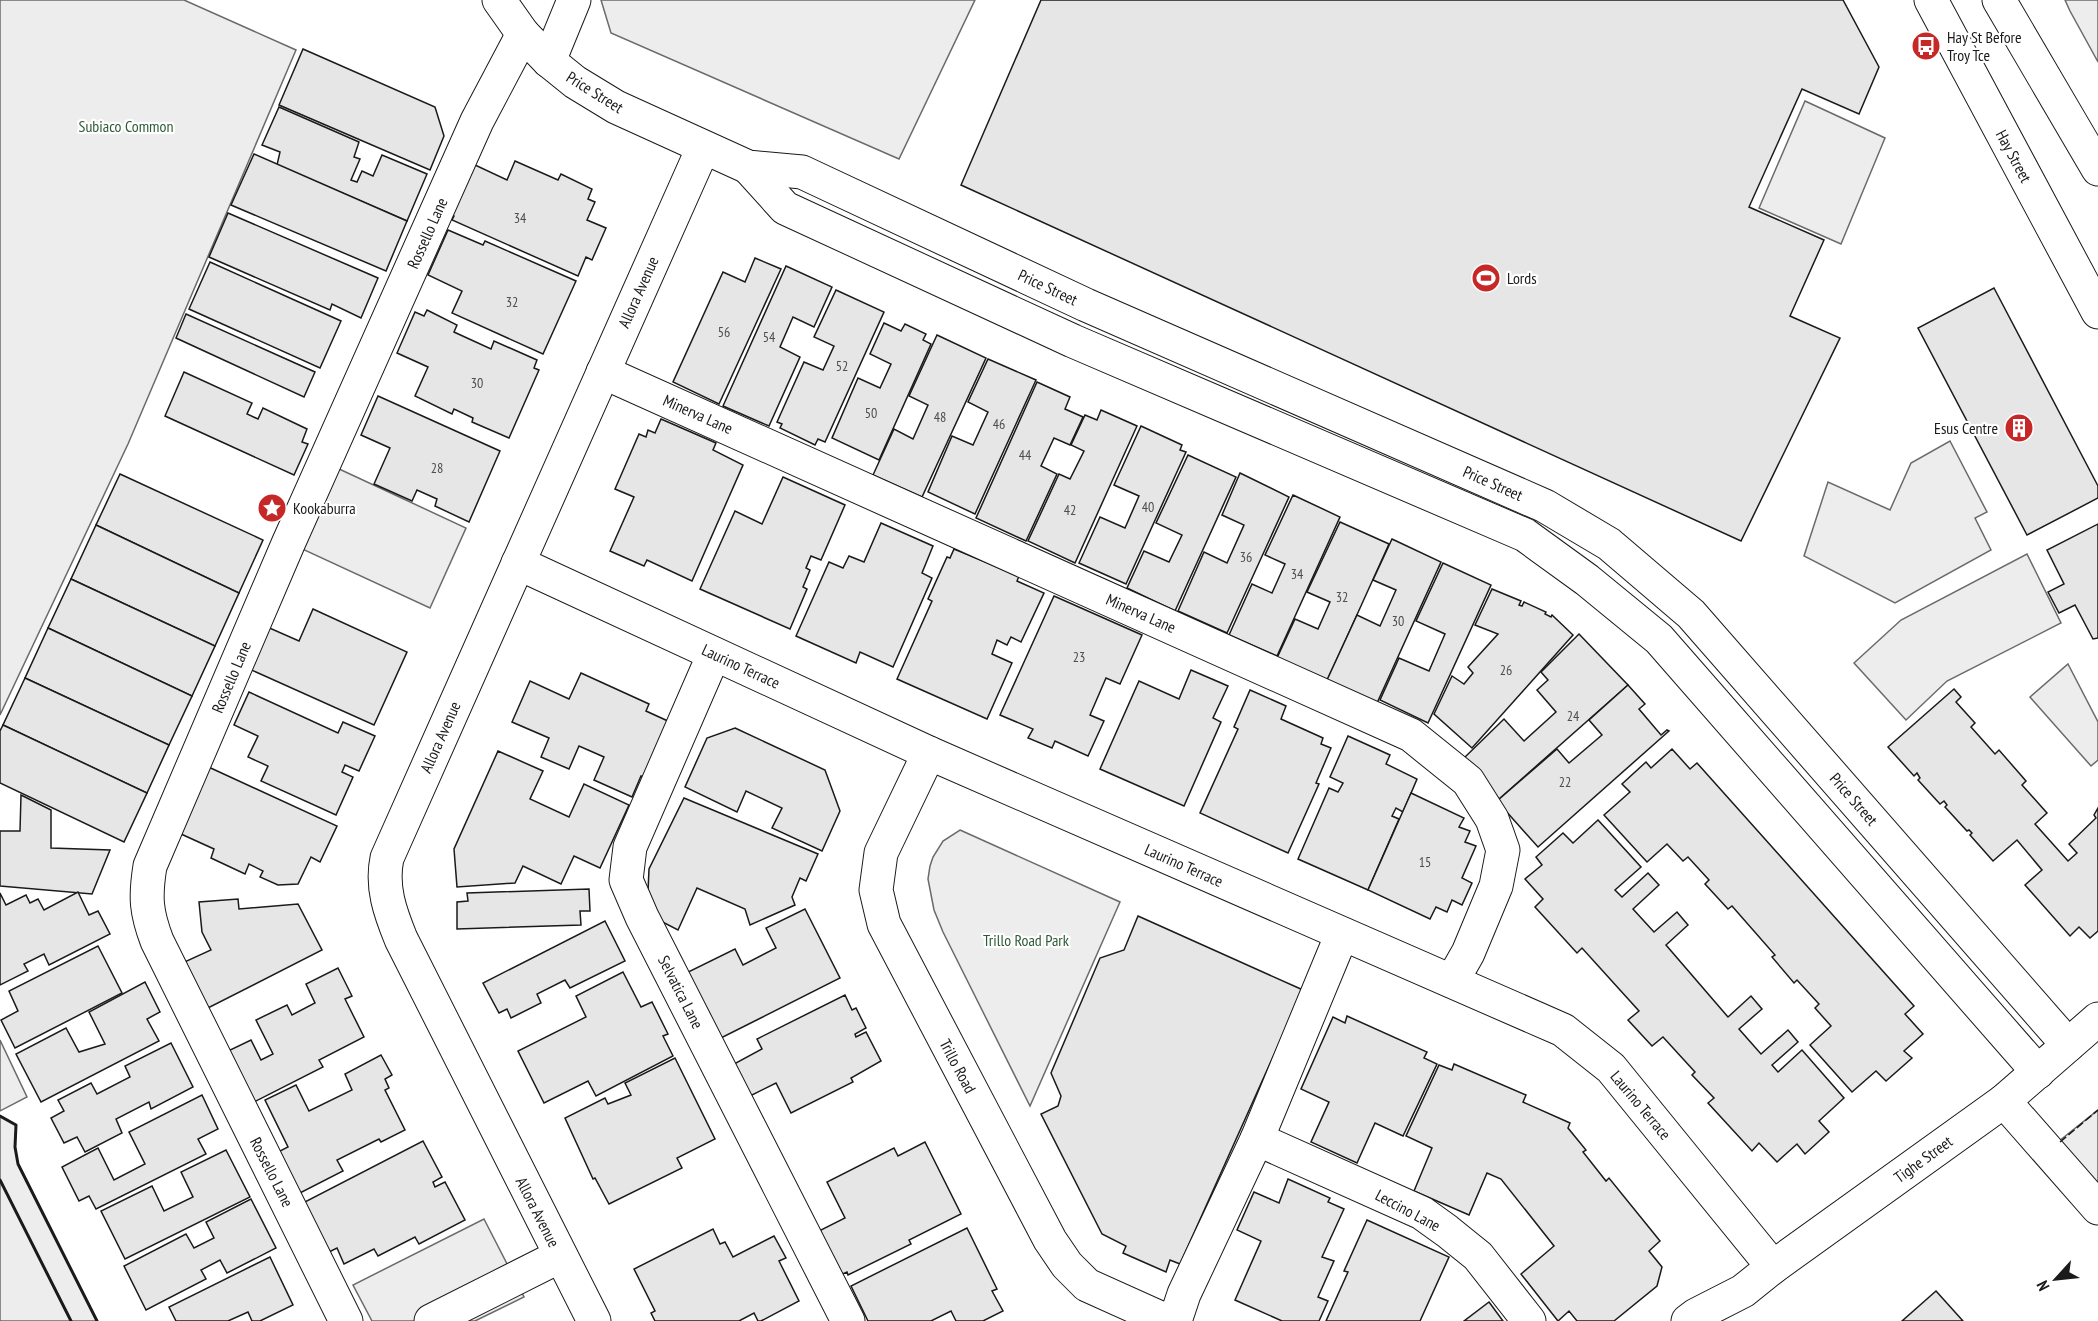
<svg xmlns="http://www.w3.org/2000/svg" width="2098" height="1321" font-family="'PT Sans Narrow',sans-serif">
	<rect width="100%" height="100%" fill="#fff"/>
	<!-- built -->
	<g fill="#ededed" stroke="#6a6a6a" stroke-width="1.5">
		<polygon points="0,0 184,0 296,50 128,444 0,715"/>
		<polygon points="601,0 975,0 899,159 611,33"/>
		<polygon points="2065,0 2098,0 2098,62 2070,11"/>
		<polygon points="1805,101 1885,138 1841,244 1759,208"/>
		<polygon points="1950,441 1987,512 1975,518 1991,550 1895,603 1804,556 1828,482 1890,510 1911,463"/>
		<polygon points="337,468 466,528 430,608 300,548"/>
		<polygon points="2027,554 2061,623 1947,681 1906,720 1854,663 1901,620"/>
		<polygon points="2068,664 2098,722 2098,760 2091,766 2030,697"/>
		<polygon points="960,830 1120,902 1030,1106 943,932 934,910 928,879 930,866 933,857 943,841"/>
		<polygon points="0,1040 27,1097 0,1111"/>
		<polygon points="2098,1110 2098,1184 2059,1141"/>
		<polygon points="0,1116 16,1125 15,1147 18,1164 97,1321 0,1321"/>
		<polygon points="484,1219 524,1297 475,1321 372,1321 353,1285"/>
	</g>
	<!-- building -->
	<g fill="#e6e6e6" stroke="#1a1a1a" stroke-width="1.5">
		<polygon points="1041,0 1843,0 1879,67 1859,114 1802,89 1749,207 1824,240 1790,316 1840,338 1741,541 961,185"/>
		<polygon points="303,49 435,107 444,136 430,170 279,105"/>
		<polygon points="279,107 359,142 354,157 360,159 351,180 357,182 362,171 373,176 382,155 427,174 407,221 277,165 280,152 262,145"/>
		<polygon points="254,154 407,221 386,271 231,205"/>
		<polygon points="515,161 558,180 561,174 592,189 588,199 595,202 587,220 606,228 592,260 586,257 578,276 452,220 454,216 451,214 473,164 507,180"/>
		<polygon points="228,213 378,278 361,318 332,304 330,310 209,257"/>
		<polygon points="448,230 483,245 485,241 576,281 543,354 452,313 462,291 428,275"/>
		<polygon points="755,258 781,269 719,404 673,382 723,272 745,282"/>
		<polygon points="210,262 341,321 320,368 189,309"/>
		<polygon points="786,266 832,287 814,327 793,317 780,347 800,357 769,426 723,406"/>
		<polygon points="1994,288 2098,486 2098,498 2027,535 1918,328"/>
		<polygon points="836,290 884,312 825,442 818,439 815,445 780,428 782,424 777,422 804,362 823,370 834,346 814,337"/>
		<polygon points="427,310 457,325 454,332 491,349 494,341 537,360 534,368 539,370 509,438 472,422 473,418 454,409 452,414 415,396 428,367 397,353 415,312 424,316"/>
		<polygon points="186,314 315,372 304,397 176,338"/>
		<polygon points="884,323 901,331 905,324 926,334 923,340 931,344 879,460 832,438 858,378 880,388 891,364 870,354"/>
		<polygon points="937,335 986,358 922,497 873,475 894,429 913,439 928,405 909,396"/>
		<polygon points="988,359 1036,380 975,514 928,492 952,436 973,445 988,412 968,402"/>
		<polygon points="184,372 252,403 247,414 258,419 263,408 307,429 302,442 308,444 294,475 165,416"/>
		<polygon points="1037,382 1070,397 1065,409 1083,417 1070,445 1054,438 1041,466 1057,474 1026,541 976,518"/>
		<polygon points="378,396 500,451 469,522 435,506 437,499 417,490 412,501 374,484 390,448 361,435"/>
		<polygon points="1101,410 1137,426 1075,563 1028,541 1059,474 1070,479 1084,451 1071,445 1085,415 1097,420"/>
		<polygon points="661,419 716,443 713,450 743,465 692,581 647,560 644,566 610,551 634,497 615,489 639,434 646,437 648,430 655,433"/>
		<polygon points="1141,426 1182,445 1180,450 1186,452 1126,584 1079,563 1100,517 1125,528 1139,496 1114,485"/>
		<polygon points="1188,455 1236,477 1175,611 1127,588 1144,551 1169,562 1182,535 1156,523"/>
		<polygon points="1240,473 1289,497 1227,633 1178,611 1204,552 1227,563 1244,525 1222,515"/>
		<polygon points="120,474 263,540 239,593 96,525"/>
		<polygon points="783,477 845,505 821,560 811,556 806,568 810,570 803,587 807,589 790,629 700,589 735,511 762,524"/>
		<polygon points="1293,495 1340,517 1277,656 1229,635 1252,584 1272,593 1285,564 1265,555"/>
		<polygon points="1340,522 1389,544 1327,681 1277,658 1295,619 1318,629 1330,602 1307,592"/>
		<polygon points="881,523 933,546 922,573 932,578 893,667 860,652 856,663 796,636 829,562 843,568 849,556 864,562"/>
		<polygon points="2098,524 2098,638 2093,639 2075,605 2059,613 2048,592 2064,584 2047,550"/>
		<polygon points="96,525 239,593 215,646 71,579"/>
		<polygon points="1392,539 1441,562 1377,703 1327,680 1357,615 1380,626 1396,590 1373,580"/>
		<polygon points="954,549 1019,576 1017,581 1044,593 1021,642 1011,637 1007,645 997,640 992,654 1012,663 987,719 897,679 932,601 928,599 947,557 950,558"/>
		<polygon points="1443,563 1491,585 1428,723 1380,700 1399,658 1429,671 1445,634 1416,621"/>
		<polygon points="71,579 215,646 192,696 48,628"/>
		<polygon points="1492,589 1521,601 1519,605 1522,606 1524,602 1546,612 1545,614 1551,617 1552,615 1573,635 1472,748 1434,714 1452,676 1464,684 1473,673 1468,667 1498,634 1475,625"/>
		<polygon points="1054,596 1142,635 1120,684 1106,678 1090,715 1104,721 1088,756 1055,741 1052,748 1028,738 1033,729 1000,715"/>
		<polygon points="313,609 407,652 374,725 247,668 265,626 299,641"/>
		<polygon points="48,628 192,696 169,745 25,678"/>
		<polygon points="1579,634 1628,685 1499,799 1464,758 1504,719 1524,741 1556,712 1537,690 1548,680 1541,672"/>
		<polygon points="1191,670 1228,686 1213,718 1221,722 1184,806 1100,769 1139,681 1179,699"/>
		<polygon points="581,673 649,704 646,711 670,722 646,778 641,776 632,797 594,780 604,757 579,746 569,769 541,757 549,738 512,722 530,681 569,699"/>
		<polygon points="25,678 169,745 147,793 3,725"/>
		<polygon points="1628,685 1645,704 1639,709 1661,735 1667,730 1669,731 1538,847 1497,801 1557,749 1569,763 1602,735 1589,720"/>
		<polygon points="1954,689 1961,697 1956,702 1975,723 1971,727 1995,754 1999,750 2026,781 2022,785 2047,813 2035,824 2068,861 2077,853 2069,844 2096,818 2094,815 2098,808 2098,931 2090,938 2079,927 2070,936 2025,885 2042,870 2017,840 1993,861 1970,835 1972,833 1969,830 1967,831 1945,807 1947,805 1944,801 1940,804 1918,780 1920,778 1917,773 1914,776 1888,747"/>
		<polygon points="1250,690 1286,706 1281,719 1323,738 1321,744 1331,748 1316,783 1319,784 1288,853 1200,813 1238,729 1234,727"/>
		<polygon points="249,692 338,733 343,722 375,736 359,771 345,765 342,772 353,777 336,815 261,781 268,766 248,757 258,736 234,725"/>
		<polygon points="3,725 147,793 124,842 0,783 0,731"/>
		<polygon points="735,728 825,770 840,811 822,851 772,828 782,808 746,791 737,812 685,787 707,738"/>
		<polygon points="1348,736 1390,755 1386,764 1417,779 1403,812 1396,808 1392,816 1399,819 1368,890 1298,859 1329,788 1338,792 1343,783 1330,777"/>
		<polygon points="1672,749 1690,769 1697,763 1914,1006 1905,1014 1923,1034 1904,1051 1912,1058 1886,1081 1876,1071 1852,1092 1810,1045 1831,1026 1815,1008 1819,1004 1797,980 1794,983 1772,957 1775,955 1732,906 1728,909 1705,884 1709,880 1688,857 1683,861 1667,844 1647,862 1604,815 1630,792 1622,784 1646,762 1651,768"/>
		<polygon points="498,751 543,771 530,799 569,817 584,784 629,805 600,868 574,856 561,884 523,866 515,883 457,887 454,849"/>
		<polygon points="202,764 337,826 320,862 311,857 298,884 278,885 260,877 263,871 249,864 245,874 211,858 214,849 181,834"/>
		<polygon points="1411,793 1464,818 1459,827 1470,831 1465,842 1476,846 1462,878 1472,883 1462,905 1452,900 1447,912 1436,907 1430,919 1368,890"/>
		<polygon points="21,795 51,810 51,848 110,850 92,894 0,886 0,831 20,831"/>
		<polygon points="684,798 818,854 806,881 800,878 792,897 795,905 750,925 745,909 697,888 678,930 647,914 649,869"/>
		<polygon points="1598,820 1641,867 1615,890 1622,897 1648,873 1659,885 1633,909 1654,932 1677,912 1688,925 1666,945 1728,1017 1751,996 1762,1009 1739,1029 1761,1054 1788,1030 1798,1042 1772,1065 1778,1072 1802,1050 1844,1098 1819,1121 1829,1132 1805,1154 1797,1144 1777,1162 1759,1143 1752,1151 1708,1103 1714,1098 1692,1075 1695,1072 1663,1037 1652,1046 1628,1020 1639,1011 1582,948 1577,953 1535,907 1543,899 1525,879 1542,865 1536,857 1563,833 1573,843"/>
		<polygon points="589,889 590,911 580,911 581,925 457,929 457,902 468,901 467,893"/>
		<polygon points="78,892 89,915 98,911 110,934 49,965 44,954 24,964 28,971 0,985 0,893 6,905 26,895 30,903 38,899 44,910"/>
		<polygon points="238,899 239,909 298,904 322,950 204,1010 180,964 211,950 202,932 199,902"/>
		<polygon points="805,909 840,978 711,1043 678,977 735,949 743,965 776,948 766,928"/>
		<polygon points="1138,916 1303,990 1180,1264 1170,1260 1166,1272 1123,1253 1126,1246 1102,1234 1041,1114 1058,1106 1061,1096 1051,1073 1100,958 1124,950"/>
		<polygon points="605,921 625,961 570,988 565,980 537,994 541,1003 511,1018 507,1009 499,1013 483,983"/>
		<polygon points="98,946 122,993 15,1048 1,1020 18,1011 9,991"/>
		<polygon points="338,968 352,996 345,999 364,1037 319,1060 323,1067 254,1102 228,1051 251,1040 261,1060 273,1054 256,1020 287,1005 292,1015 315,1003 306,984"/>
		<polygon points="623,972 641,1007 652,1002 668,1034 663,1036 673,1056 596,1096 588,1081 544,1103 518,1051 586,1017 576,996"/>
		<polygon points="145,982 160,1012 147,1019 159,1041 41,1102 16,1054 66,1028 79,1052 105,1044 89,1012"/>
		<polygon points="845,995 852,1010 856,1008 866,1028 855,1034 856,1037 866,1032 881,1061 851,1078 853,1082 791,1113 776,1083 750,1096 734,1064 762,1049 757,1039"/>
		<polygon points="1347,1016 1427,1052 1424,1058 1437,1064 1403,1136 1375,1123 1357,1163 1311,1142 1329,1102 1301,1089 1333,1017 1345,1023"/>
		<polygon points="171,1043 193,1087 151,1109 149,1102 116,1119 122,1133 85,1152 77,1137 64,1143 51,1118 64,1111 58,1100 91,1083 97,1094 130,1077 125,1066"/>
		<polygon points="381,1055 392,1075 385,1079 389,1088 385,1090 405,1130 381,1142 379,1139 337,1160 343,1171 298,1194 278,1152 288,1147 265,1100 296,1085 309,1111 352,1090 345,1074"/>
		<polygon points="675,1058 715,1139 677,1158 682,1168 609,1204 595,1178 593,1179 565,1118 605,1098 608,1104 631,1095 625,1083"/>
		<polygon points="1454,1064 1526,1095 1523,1102 1570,1123 1568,1128 1586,1150 1583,1152 1606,1181 1609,1178 1660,1241 1649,1251 1662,1267 1657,1286 1614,1321 1577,1321 1569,1311 1558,1321 1521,1274 1554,1246 1501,1179 1487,1173 1469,1215 1414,1191 1432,1148 1406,1136 1439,1065 1452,1070"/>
		<polygon points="202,1095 218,1129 198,1139 206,1154 96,1209 89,1196 79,1201 62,1167 98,1148 114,1180 145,1164 129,1132"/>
		<polygon points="423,1141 442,1177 433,1182 435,1187 445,1182 465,1220 419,1244 415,1237 378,1256 374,1249 344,1264 337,1248 323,1255 297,1206"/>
		<polygon points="925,1142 961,1214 909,1240 911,1244 848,1275 847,1272 831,1279 809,1236 845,1218 827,1182 894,1148 898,1156"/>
		<polygon points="226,1150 250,1197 125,1259 101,1211 152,1186 164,1211 193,1197 181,1172"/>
		<polygon points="1288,1179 1330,1198 1328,1202 1344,1209 1322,1257 1334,1261 1318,1297 1328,1301 1319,1321 1282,1321 1235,1300 1261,1241 1237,1230 1254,1192 1279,1203"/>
		<polygon points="251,1199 276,1248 227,1273 220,1260 201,1270 206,1279 146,1310 124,1266 186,1234 194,1248 214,1238 206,1222"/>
		<polygon points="1367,1220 1449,1257 1420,1321 1326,1321 1348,1272 1344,1271"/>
		<polygon points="967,1228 997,1289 992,1291 1003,1311 983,1321 956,1321 951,1311 931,1321 868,1321 851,1286"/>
		<polygon points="713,1229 720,1244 725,1242 733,1257 774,1236 786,1258 779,1261 799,1301 761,1321 758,1321 754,1313 739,1321 655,1321 651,1313 655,1311 634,1269"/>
		<polygon points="270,1257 293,1305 260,1321 252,1321 248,1312 228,1321 176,1321 169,1307"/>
		<polygon points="1936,1291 1963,1321 1902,1321"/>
		<polygon points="1489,1302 1503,1321 1464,1321"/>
	</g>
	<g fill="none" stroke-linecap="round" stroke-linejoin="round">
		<!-- minor casing -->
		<g stroke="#1a1a1a" stroke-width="35">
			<g id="minor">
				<polyline points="499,0 523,34 549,61 575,82 616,107 748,167 802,172 1086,305 1545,506 1609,544 1691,614 2068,1045"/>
				<polyline points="549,61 574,0"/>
				<polyline points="748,167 785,208 1073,341 1525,535 1587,580 1659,639 2038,1072"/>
				<polyline points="603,372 1411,735 1468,781 1492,819 1503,850 1496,886 1468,953 1452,981"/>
				<polyline points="518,563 929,753 1563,1030 1611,1068 1773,1267"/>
				<polyline points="714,654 630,847 626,880 642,917 848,1321"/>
				<polyline points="929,753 881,853 876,890 884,924 1050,1240 1067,1265 1087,1285 1167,1321"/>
				<polyline points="2004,1101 2098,1208"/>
				<polyline points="1257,1139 1422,1213 1447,1231 1478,1256 1529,1321"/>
				<path d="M346,1321L157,941C146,912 145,897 150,866L288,544L477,121L523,34"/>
				<polyline points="431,1321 560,1256"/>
				<path d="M594,1321L401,939C390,912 381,887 387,858L703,148"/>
				<polyline points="1175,1321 1184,1294 1257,1139 1342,934"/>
				<polyline points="1688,1321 1696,1315 1743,1291 1773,1267 2004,1101 2098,1019"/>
			</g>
		</g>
		<!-- major casing -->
		<g stroke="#1a1a1a" stroke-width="35">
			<g id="major">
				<polyline points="1931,0 2098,312"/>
				<polyline points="1999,0 2098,169"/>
			</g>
		</g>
		<!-- minor -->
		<use href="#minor" stroke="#fff" stroke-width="33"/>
		<!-- major -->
		<use href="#major" stroke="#fff" stroke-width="33"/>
		<!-- fence -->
		<polyline stroke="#1a1a1a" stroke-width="1.5" stroke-dasharray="8 3" stroke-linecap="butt" points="2060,1142 2098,1110"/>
		<!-- wall -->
		<g stroke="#1a1a1a" stroke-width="3">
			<polyline points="0,1116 16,1125 15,1147 18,1164 97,1321"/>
			<polyline points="0,1180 71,1321"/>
		</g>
	</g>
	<!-- icons -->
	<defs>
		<g id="bus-disc" transform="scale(1.5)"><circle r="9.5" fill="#c62828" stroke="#fff"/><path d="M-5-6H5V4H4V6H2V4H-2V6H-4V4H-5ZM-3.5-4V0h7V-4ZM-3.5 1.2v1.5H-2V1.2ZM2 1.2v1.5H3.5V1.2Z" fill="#fff"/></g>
		<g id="stadium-disc" transform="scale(1.5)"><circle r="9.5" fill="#c62828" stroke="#fff"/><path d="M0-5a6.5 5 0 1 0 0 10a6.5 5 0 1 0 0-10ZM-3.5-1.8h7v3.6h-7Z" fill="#fff"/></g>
		<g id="building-disc" transform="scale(1.5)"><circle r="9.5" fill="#c62828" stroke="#fff"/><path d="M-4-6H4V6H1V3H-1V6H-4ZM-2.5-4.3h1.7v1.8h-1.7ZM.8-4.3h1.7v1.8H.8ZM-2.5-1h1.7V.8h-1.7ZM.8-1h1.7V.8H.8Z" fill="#fff"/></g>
		<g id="sight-disc" transform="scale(1.5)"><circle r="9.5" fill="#c62828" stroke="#fff"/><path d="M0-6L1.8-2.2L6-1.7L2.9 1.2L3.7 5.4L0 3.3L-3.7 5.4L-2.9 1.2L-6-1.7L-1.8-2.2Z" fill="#fff"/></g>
	</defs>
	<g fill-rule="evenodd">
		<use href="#bus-disc" x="1926" y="46"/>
		<use href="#stadium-disc" x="1486" y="278"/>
		<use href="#building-disc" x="2019" y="428"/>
		<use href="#sight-disc" x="272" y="508"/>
	</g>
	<g text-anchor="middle" stroke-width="4.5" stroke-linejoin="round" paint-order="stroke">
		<!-- number labels -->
		<g font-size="14" fill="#4d4d4d">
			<text x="520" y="223">34</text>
			<text x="512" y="307">32</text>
			<text x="724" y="337">56</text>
			<text x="769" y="342">54</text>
			<text x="842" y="371">52</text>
			<text x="477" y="388">30</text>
			<text x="871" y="418">50</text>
			<text x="940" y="422">48</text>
			<text x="999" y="429">46</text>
			<text x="1025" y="460">44</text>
			<text x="437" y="473">28</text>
			<text x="1148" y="512">40</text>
			<text x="1070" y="515">42</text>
			<text x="1246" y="562">36</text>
			<text x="1297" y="579">34</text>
			<text x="1342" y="602">32</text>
			<text x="1398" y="626">30</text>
			<text x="1079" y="662">23</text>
			<text x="1506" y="675">26</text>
			<text x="1573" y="721">24</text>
			<text x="1565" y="787">22</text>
			<text x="1425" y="867">15</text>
		</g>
		<!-- poi labels -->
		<g font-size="16" fill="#1a1a1a" stroke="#fff" text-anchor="start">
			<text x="1947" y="43">Hay St Before<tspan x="1947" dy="18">Troy Tce</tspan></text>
			<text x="1507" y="284">Lords</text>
			<text x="1998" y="434" text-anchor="end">Esus Centre</text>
			<text x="293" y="514">Kookaburra</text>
		</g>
		<!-- street labels -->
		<g font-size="16" fill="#1a1a1a" stroke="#fff">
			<text transform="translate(595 92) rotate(32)" y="6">Price Street</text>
			<text transform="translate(2014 156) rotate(62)" y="6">Hay Street</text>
			<text transform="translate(427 233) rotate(-66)" y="6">Rossello Lane</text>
			<text transform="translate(1048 287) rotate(25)" y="6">Price Street</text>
			<text transform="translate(638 292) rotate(-66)" y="6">Allora Avenue</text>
			<text transform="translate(698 414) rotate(24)" y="6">Minerva Lane</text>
			<text transform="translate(1493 483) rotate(24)" y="6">Price Street</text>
			<text transform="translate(1141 613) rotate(24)" y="6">Minerva Lane</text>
			<text transform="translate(741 666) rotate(25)" y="6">Laurino Terrace</text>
			<text transform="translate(231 677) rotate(-67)" y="6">Rossello Lane</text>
			<text transform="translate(440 737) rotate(-66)" y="6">Allora Avenue</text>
			<text transform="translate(1854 799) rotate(49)" y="6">Price Street</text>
			<text transform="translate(1184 865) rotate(24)" y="6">Laurino Terrace</text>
			<text transform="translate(681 992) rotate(63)" y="6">Selvatica Lane</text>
			<text transform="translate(958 1066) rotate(62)" y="6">Trillo Road</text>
			<text transform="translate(1641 1105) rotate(50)" y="6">Laurino Terrace</text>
			<text transform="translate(1923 1159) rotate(-36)" y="6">Tighe Street</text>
			<text transform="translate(272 1172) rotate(63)" y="6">Rossello Lane</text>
			<text transform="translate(1408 1210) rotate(28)" y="6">Leccino Lane</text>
			<text transform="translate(538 1212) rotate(63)" y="6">Allora Avenue</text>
		</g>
		<!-- park labels -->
		<g font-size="16" fill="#2b5a34" stroke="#fff">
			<text x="126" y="132">Subiaco Common</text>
			<text x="1026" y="946">Trillo Road Park</text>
		</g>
	</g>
	<!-- north arrow -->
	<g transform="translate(2056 1279) rotate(243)" stroke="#ffffff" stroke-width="4.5" paint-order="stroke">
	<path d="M0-4.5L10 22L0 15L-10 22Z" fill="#1a1a1a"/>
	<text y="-9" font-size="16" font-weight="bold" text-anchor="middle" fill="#1a1a1a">N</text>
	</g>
</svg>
